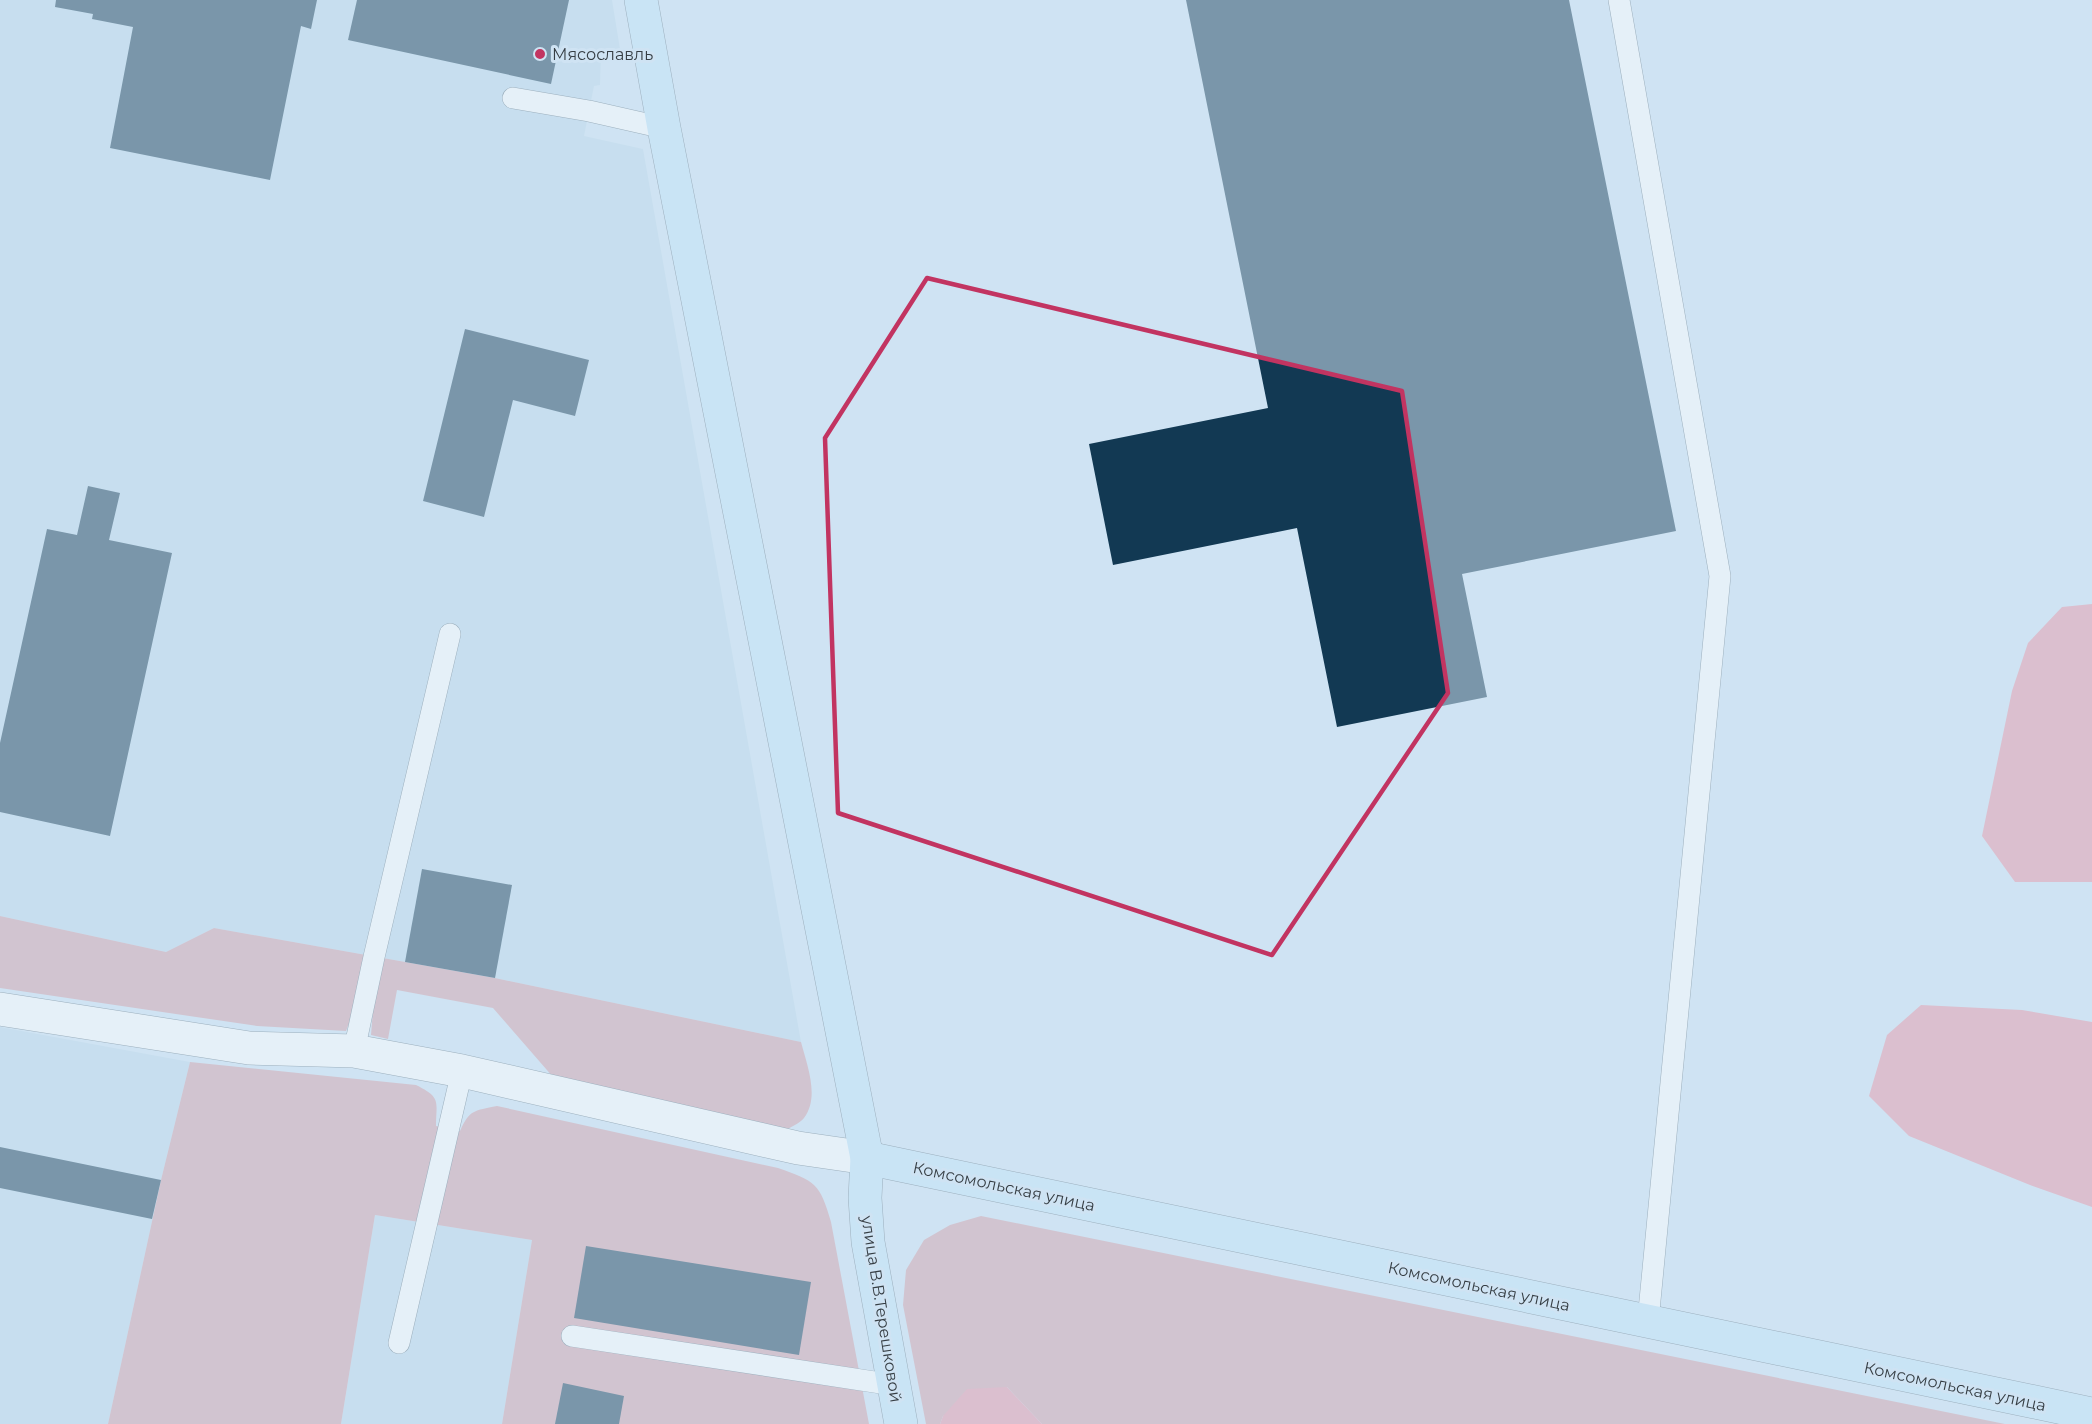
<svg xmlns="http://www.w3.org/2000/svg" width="2092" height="1424" font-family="Montserrat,sans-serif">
	<rect width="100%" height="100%" fill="#cfe3f3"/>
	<!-- built -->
	<g fill="#bdd8eb">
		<polygon points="0,0 612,0 620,49 601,52 600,85 594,86 584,136 643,149 801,1042 495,978 214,928 166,952 0,916"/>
		<polygon points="0,1027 190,1062 161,1180 108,1424 0,1424"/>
		<polygon points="375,1215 532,1240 502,1424 341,1424"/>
	</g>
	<!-- green -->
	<g fill="#d39ea7">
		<path d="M0,916L166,952L214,928L495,978L801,1042C807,1065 820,1097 804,1118C801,1122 793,1126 788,1129L553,1077L493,1008L397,990L388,1039L371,1035L373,1010L355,1008L346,1031L257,1026L0,988Z"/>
		<path d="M190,1062L416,1085C442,1098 436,1101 436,1126L460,1131C470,1109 474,1111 497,1106L778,1168C815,1181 820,1183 831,1222L869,1424H502L532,1240L375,1215L341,1424H108L161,1180Z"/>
		<polygon points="981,1216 2005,1424 1042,1424 1007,1387 943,1416 940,1424 926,1424 903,1305 906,1270 924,1240 950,1225"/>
	</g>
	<!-- forest -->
	<g fill="#e893a4">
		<polygon points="2092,604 2092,882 2015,882 1982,836 2012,691 2028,643 2062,607"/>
		<polygon points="1921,1005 2022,1010 2092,1022 2092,1207 2030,1185 1909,1136 1869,1096 1887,1035"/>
		<polygon points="1007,1387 1042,1424 940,1424 943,1416 967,1389"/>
	</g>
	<!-- building -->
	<g fill="#123953">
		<polygon points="56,0 317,0 311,29 301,26 270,180 110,148 133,27 92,19 93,14 55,7"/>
		<polygon points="357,0 569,0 551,84 348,40"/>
		<polygon points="1186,0 1569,0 1676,531 1462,574 1487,697 1337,727 1297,528 1113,565 1089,444 1268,408"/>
		<polygon points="465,329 589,360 575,416 513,400 484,517 423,501"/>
		<polygon points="88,486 120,493 109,540 172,553 110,836 0,812 0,743 47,529 77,535"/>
		<polygon points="422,869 512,885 495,978 405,962"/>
		<polygon points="0,1147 161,1180 152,1219 0,1188"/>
		<polygon points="586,1246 811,1282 799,1355 574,1318"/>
		<polygon points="563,1383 624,1396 619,1424 555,1424"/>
	</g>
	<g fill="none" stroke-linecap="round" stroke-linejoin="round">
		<!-- lane casing -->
		<g stroke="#5f717f" stroke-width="22">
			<g id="lane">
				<polyline points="1619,0 1720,576 1648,1321"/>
				<polyline points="513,98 589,111 664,128"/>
				<polyline points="354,1051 374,957 450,634"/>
				<polyline points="572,1336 894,1385"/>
				<polyline points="399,1343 462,1071"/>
			</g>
		</g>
		<!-- street casing -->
		<g stroke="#5f717f" stroke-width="34">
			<polyline id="street" points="0,1009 249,1048 354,1051 462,1071 798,1148 867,1158"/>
		</g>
		<!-- secondary casing -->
		<g stroke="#5f717f" stroke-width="34">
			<g id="secondary">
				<polyline points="641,0 664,128 867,1158 865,1198 868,1242 901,1424"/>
				<polyline points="867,1158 2092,1414"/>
			</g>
		</g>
		<!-- lane -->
		<use href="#lane" stroke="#fff" stroke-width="21"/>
		<!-- street -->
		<use href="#street" stroke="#fff" stroke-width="33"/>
		<!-- secondary -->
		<use href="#secondary" stroke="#c2e4f9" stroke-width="33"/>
	</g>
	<!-- marked area -->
	<path d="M0 0H2092V1424H0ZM927,278L1402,391L1448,693L1272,955L838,813L825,438Z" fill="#cfe3f3" fill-opacity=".55" fill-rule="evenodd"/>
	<path fill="none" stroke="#c23461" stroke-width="4.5" stroke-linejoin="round" d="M927,278L1402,391L1448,693L1272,955L838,813L825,438Z"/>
	<!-- markers -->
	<circle fill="#c23461" stroke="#cfe3f3" stroke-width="2" cx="540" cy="54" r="6"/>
	<g text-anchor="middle" stroke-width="6" stroke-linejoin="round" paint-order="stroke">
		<!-- poi labels -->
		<g font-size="16" fill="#363e44" stroke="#cfe3f3" text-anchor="start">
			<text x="552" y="60">Мясославль</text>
		</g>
		<!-- street labels -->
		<g font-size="16" fill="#363e44" stroke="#cfe3f3">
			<text transform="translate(1004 1186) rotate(12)" y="6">Комсомольская улица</text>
			<text transform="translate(1479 1286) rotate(12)" y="6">Комсомольская улица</text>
			<text transform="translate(882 1309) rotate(81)" y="6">улица В.В.Терешковой</text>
			<text transform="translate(1955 1386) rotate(12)" y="6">Комсомольская улица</text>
		</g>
	</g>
</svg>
